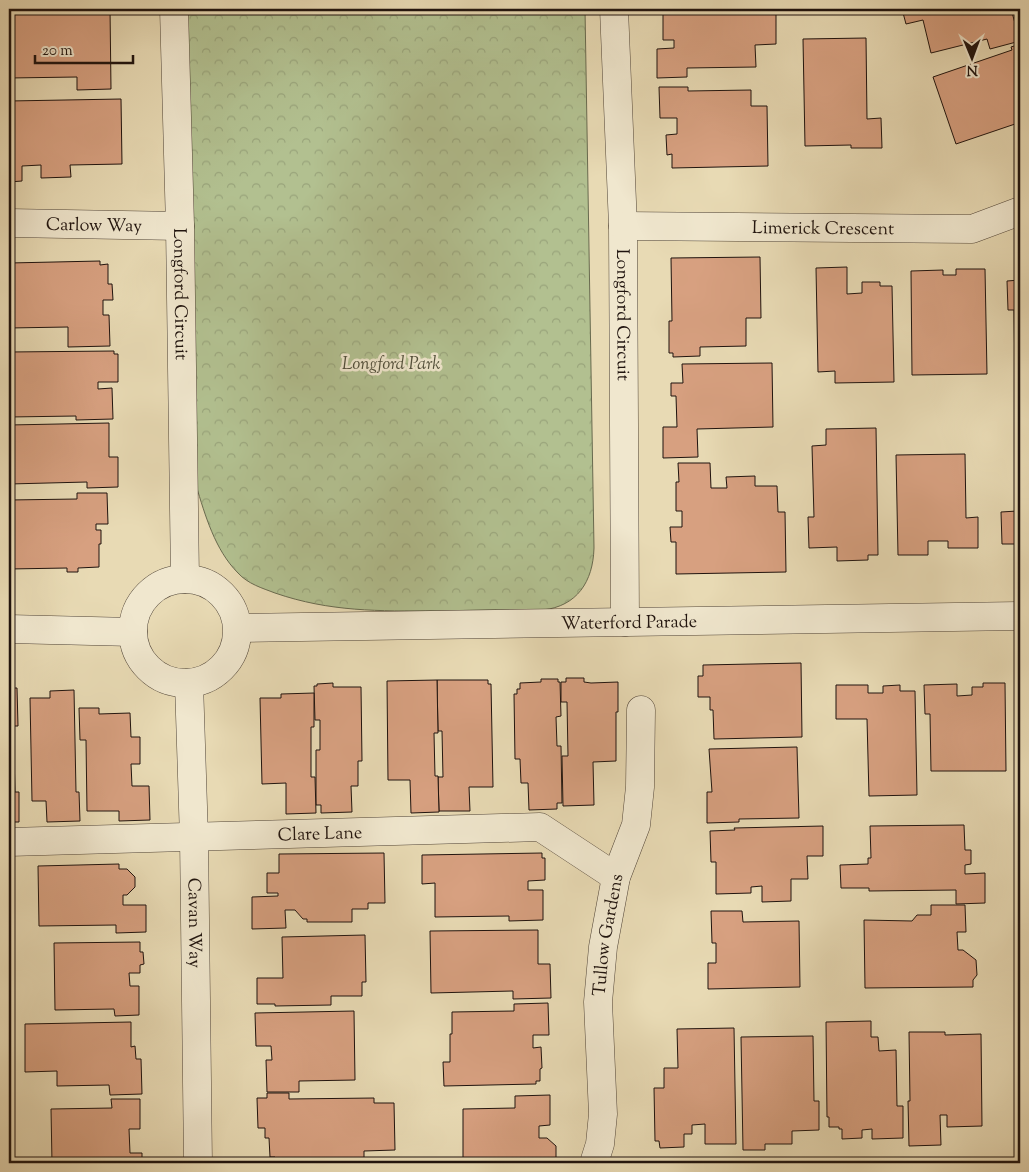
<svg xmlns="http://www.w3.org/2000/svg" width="1029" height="1172" font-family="'Sorts Mill Goudy',serif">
	<defs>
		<pattern id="forest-crowns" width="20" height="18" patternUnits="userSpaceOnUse" patternTransform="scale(1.25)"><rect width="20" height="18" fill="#b2c090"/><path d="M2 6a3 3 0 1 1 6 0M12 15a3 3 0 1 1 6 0" fill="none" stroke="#99a47b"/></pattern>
	</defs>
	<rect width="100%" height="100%" fill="#e8dab4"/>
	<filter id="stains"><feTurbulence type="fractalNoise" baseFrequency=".004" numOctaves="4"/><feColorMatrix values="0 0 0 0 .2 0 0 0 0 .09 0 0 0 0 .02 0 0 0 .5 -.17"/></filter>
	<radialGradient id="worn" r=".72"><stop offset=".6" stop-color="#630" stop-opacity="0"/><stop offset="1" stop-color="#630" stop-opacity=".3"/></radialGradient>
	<!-- forest -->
	<path fill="url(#forest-crowns)" stroke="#686a4f" d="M185,9H585L594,548C593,582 577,606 543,610C507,610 472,610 436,611C379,611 330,612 275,593C262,588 248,584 238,573C215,550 205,515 196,485Z"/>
	<!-- building -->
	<g fill="#d7a080" stroke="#1f130e">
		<polygon points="9,9 110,9 111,89 77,90 77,77 9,78"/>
		<polygon points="663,9 776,9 776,44 755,45 756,67 687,68 687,77 657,78 657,49 674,48 674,40 663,40"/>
		<polygon points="902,9 1011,9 1020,41 990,49 987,39 931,53 923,20 906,24"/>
		<polygon points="866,38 867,119 881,118 882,148 851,148 851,145 805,146 803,39"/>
		<polygon points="1020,44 1020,129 1018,123 956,144 933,77 1012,50 1011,47"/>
		<polygon points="659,87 688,87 688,91 751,90 751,106 767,106 768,166 672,168 672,154 667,155 666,135 677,134 677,118 660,118"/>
		<polygon points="121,99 122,164 70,165 71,177 41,178 41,165 22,166 22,181 9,182 9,101"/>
		<polygon points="760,257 761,318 746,318 746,346 700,347 700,356 673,357 673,353 669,353 669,321 672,321 671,258"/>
		<polygon points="100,261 100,265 108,264 108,284 112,284 113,300 103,300 103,315 109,315 110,346 68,347 68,327 9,328 9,263"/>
		<polygon points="847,267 847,294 862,293 862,282 880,282 880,286 892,286 894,382 835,383 835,371 818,372 816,268"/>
		<polygon points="956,269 985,269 987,374 912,375 911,271 943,270 943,275 956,275"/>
		<polygon points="1020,280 1020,377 1015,377 1014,310 1008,310 1007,281"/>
		<polygon points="114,351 114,354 118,354 118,382 98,382 98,389 112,388 113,419 76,420 76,416 9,417 9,352"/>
		<polygon points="772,363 773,427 697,429 698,457 663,458 663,427 677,427 676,396 671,396 671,383 683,383 682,364"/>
		<polygon points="109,423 109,457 118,457 118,487 87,488 87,482 9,484 9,425"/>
		<polygon points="876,428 878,555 868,555 868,560 837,561 837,547 809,548 808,517 814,517 812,446 826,445 826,429"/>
		<polygon points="1016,453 1020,453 1020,544 1002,544 1001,512 1017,511"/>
		<polygon points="965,454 966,518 978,517 978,548 948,548 948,541 928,541 928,555 898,555 896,455"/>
		<polygon points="678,463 710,463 711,488 727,488 726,477 755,476 755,486 777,486 778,512 785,512 786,572 676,574 676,542 671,542 670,527 682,527 682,511 676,511 676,482 679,482"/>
		<polygon points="77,493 107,493 108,524 96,524 96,530 101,530 101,544 99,544 99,567 78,568 78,572 67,572 67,568 9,569 9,500 77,499"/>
		<polygon points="801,663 802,737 714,739 713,710 710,710 710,697 698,697 698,676 703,676 703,665"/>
		<polygon points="566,678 584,678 584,682 591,683 618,682 618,712 616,712 616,761 593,762 594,805 563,806 562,756 568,756 567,702 561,702 561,682 566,682"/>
		<polygon points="541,679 558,679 558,682 560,682 561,716 556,717 557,746 561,746 562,803 557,803 557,809 529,810 528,783 521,783 520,759 515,759 514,694 517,694 517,689 520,689 520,683 541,682"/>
		<polygon points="437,680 488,680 488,684 491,684 493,787 469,787 470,811 439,811 438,777 443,777 442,731 438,731"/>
		<polygon points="437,680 438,733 434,733 435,776 438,776 439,812 411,813 410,780 388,780 387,681"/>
		<polygon points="333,683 333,687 361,687 362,761 358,761 358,786 351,786 352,812 321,813 321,805 316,805 316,750 320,750 320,720 315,720 314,686 317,686 317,684"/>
		<polygon points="983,683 1005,683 1006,771 931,771 930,714 925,714 924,685 957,684 957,696 972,695 972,687 983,687"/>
		<polygon points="836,685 868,685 868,693 883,693 883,686 900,685 900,691 915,691 917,795 869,796 867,719 836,719"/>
		<polygon points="9,688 17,688 18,726 11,726 11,754 14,754 15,792 19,792 19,822 9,822"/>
		<polygon points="74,690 76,792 79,792 80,821 47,822 46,801 32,801 30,698 50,698 50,691"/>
		<polygon points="314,693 314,727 311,727 311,777 315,777 316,813 286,814 286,783 262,784 260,698 281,698 281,694"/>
		<polygon points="79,708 99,708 99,714 130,713 131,737 140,737 140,764 131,764 132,786 149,786 150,820 119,821 119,811 87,811 86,740 80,740"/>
		<polygon points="797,747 799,818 739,819 739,822 707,823 707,792 712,792 709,749"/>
		<polygon points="964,825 965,850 971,850 971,864 965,865 965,874 985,873 985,903 956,904 956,890 869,891 869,888 841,888 840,865 868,864 868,858 871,858 870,826"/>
		<polygon points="823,826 823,856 807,856 808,879 791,879 791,901 762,902 762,886 751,887 751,893 716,894 716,862 711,862 710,831 735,830 734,828"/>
		<polygon points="384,853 385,903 368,903 368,909 352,909 352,922 307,922 307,919 303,919 295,910 285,910 286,928 252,929 252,897 278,896 278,893 267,893 267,873 279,873 279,854"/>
		<polygon points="542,853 542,858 545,858 545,880 528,881 528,890 543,890 543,920 509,921 509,916 435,917 435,883 422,884 422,855"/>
		<polygon points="119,864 119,869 127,869 135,877 135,887 127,895 123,895 123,905 146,905 146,932 116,933 116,925 39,926 38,866"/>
		<polygon points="931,905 965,905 966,932 957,932 958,950 963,950 976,960 977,975 973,980 973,987 865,988 864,920 912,921 917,915 931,915"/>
		<polygon points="711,911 742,911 743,922 799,921 800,987 708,989 708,963 716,963 716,943 712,943"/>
		<polygon points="538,930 538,964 550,964 551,998 513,999 513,991 431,993 430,931"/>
		<polygon points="365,935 366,982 362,982 362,996 331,996 331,1005 275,1006 275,1004 257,1004 257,978 283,978 282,937"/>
		<polygon points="140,942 140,952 143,952 144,964 140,965 140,973 129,973 130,986 139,986 139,1015 115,1016 114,1009 55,1010 54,943"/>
		<polygon points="548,1003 549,1035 533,1035 533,1048 541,1047 542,1068 540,1069 540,1081 536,1081 536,1084 444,1086 443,1062 450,1062 450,1034 452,1034 452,1012 514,1011 514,1004"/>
		<polygon points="354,1011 355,1080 299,1081 299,1092 267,1092 266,1060 272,1060 271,1046 256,1046 255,1013"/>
		<polygon points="871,1021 871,1037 878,1037 879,1051 896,1050 897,1106 903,1106 903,1138 872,1139 872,1129 862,1130 862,1138 842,1139 842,1129 839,1129 839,1127 829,1127 829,1117 827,1117 826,1022"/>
		<polygon points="131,1022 131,1047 135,1046 136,1059 141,1059 142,1094 110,1095 109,1085 57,1086 57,1071 25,1072 25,1024"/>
		<polygon points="734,1028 736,1144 705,1144 705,1124 692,1125 692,1134 684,1134 684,1147 660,1148 659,1141 655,1141 654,1088 664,1088 664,1068 678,1068 677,1029"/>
		<polygon points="909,1032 945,1032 945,1035 981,1034 982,1126 947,1127 947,1115 940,1115 941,1145 909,1146 908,1101 910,1101"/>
		<polygon points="813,1036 814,1101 819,1101 819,1130 792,1131 792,1144 765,1144 765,1150 743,1150 741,1037"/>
		<polygon points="267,1093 289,1093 289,1099 374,1098 374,1103 394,1103 395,1150 364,1151 364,1163 275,1163 275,1157 270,1157 269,1138 265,1138 265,1128 258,1128 257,1098 267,1098"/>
		<polygon points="550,1095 550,1125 539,1126 539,1138 547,1138 556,1146 556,1158 551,1163 463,1163 463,1109 515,1108 515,1096"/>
		<polygon points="111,1099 140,1099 140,1129 129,1129 130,1153 142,1153 142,1163 52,1163 51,1109 112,1108"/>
	</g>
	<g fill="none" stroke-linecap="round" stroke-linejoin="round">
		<!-- minor casing -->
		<g stroke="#514538" stroke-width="29">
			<g id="minor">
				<path id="s1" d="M174,9L180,226L185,579"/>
				<path id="s2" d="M614,9L623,226L625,622"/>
				<path id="s3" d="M9,223L180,226"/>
				<path id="s4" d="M623,226L972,229L1020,211"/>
				<circle cx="185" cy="631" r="52"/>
				<path id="s5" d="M238,628L1020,616"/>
				<polyline points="9,629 133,632"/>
				<path id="s6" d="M189,683L194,838L198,1163"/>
				<path id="s7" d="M9,842L540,827L616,877"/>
				<path id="s8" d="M594,1163L600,1144L603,1114L598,1002L603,947L616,877L636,825L640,787L641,710"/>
			</g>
		</g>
		<!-- minor -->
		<use href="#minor" stroke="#f0e7ce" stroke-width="28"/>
	</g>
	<g text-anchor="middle" stroke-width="5" stroke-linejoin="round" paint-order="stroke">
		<!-- street labels -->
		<g font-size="18" fill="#1f130e" stroke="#f0e7ce">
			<text dy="6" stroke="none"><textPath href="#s3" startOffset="85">Carlow Way</textPath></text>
			<text dy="6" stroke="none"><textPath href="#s4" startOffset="200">Limerick Crescent</textPath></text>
			<text dy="6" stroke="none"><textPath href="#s1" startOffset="285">Longford Circuit</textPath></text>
			<text dy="6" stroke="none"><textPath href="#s2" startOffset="306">Longford Circuit</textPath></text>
			<text dy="6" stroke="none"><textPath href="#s5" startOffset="391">Waterford Parade</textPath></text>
			<text dy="6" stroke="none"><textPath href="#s7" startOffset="311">Clare Lane</textPath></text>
			<text dy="6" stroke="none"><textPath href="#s6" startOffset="240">Cavan Way</textPath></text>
			<text dy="6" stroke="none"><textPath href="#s8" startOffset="230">Tullow Gardens</textPath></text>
		</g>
		<!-- park labels -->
		<g font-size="18" font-style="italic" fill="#52503c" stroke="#f0e7ce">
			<text x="391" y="369">Longford Park</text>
		</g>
	</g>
	<!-- margin -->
	<rect width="1029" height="1172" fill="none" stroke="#e8dab4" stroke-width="30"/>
	<rect x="10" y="10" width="1009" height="1152" fill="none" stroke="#1f130e" stroke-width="2.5"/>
	<rect x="15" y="15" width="999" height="1142" fill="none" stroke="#1f130e"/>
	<!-- north arrow -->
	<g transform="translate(972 58) rotate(179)" stroke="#f0e7ce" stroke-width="4" paint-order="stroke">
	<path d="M0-4L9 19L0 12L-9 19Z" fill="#1f130e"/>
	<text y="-8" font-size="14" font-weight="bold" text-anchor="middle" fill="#1f130e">N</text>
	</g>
	<!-- scale -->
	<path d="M35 55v8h98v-8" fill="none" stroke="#1f130e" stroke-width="2.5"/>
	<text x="42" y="55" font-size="15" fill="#1f130e" stroke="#f0e7ce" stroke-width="4" paint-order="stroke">20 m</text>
	<rect width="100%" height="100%" filter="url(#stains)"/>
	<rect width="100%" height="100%" fill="url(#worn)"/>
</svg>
